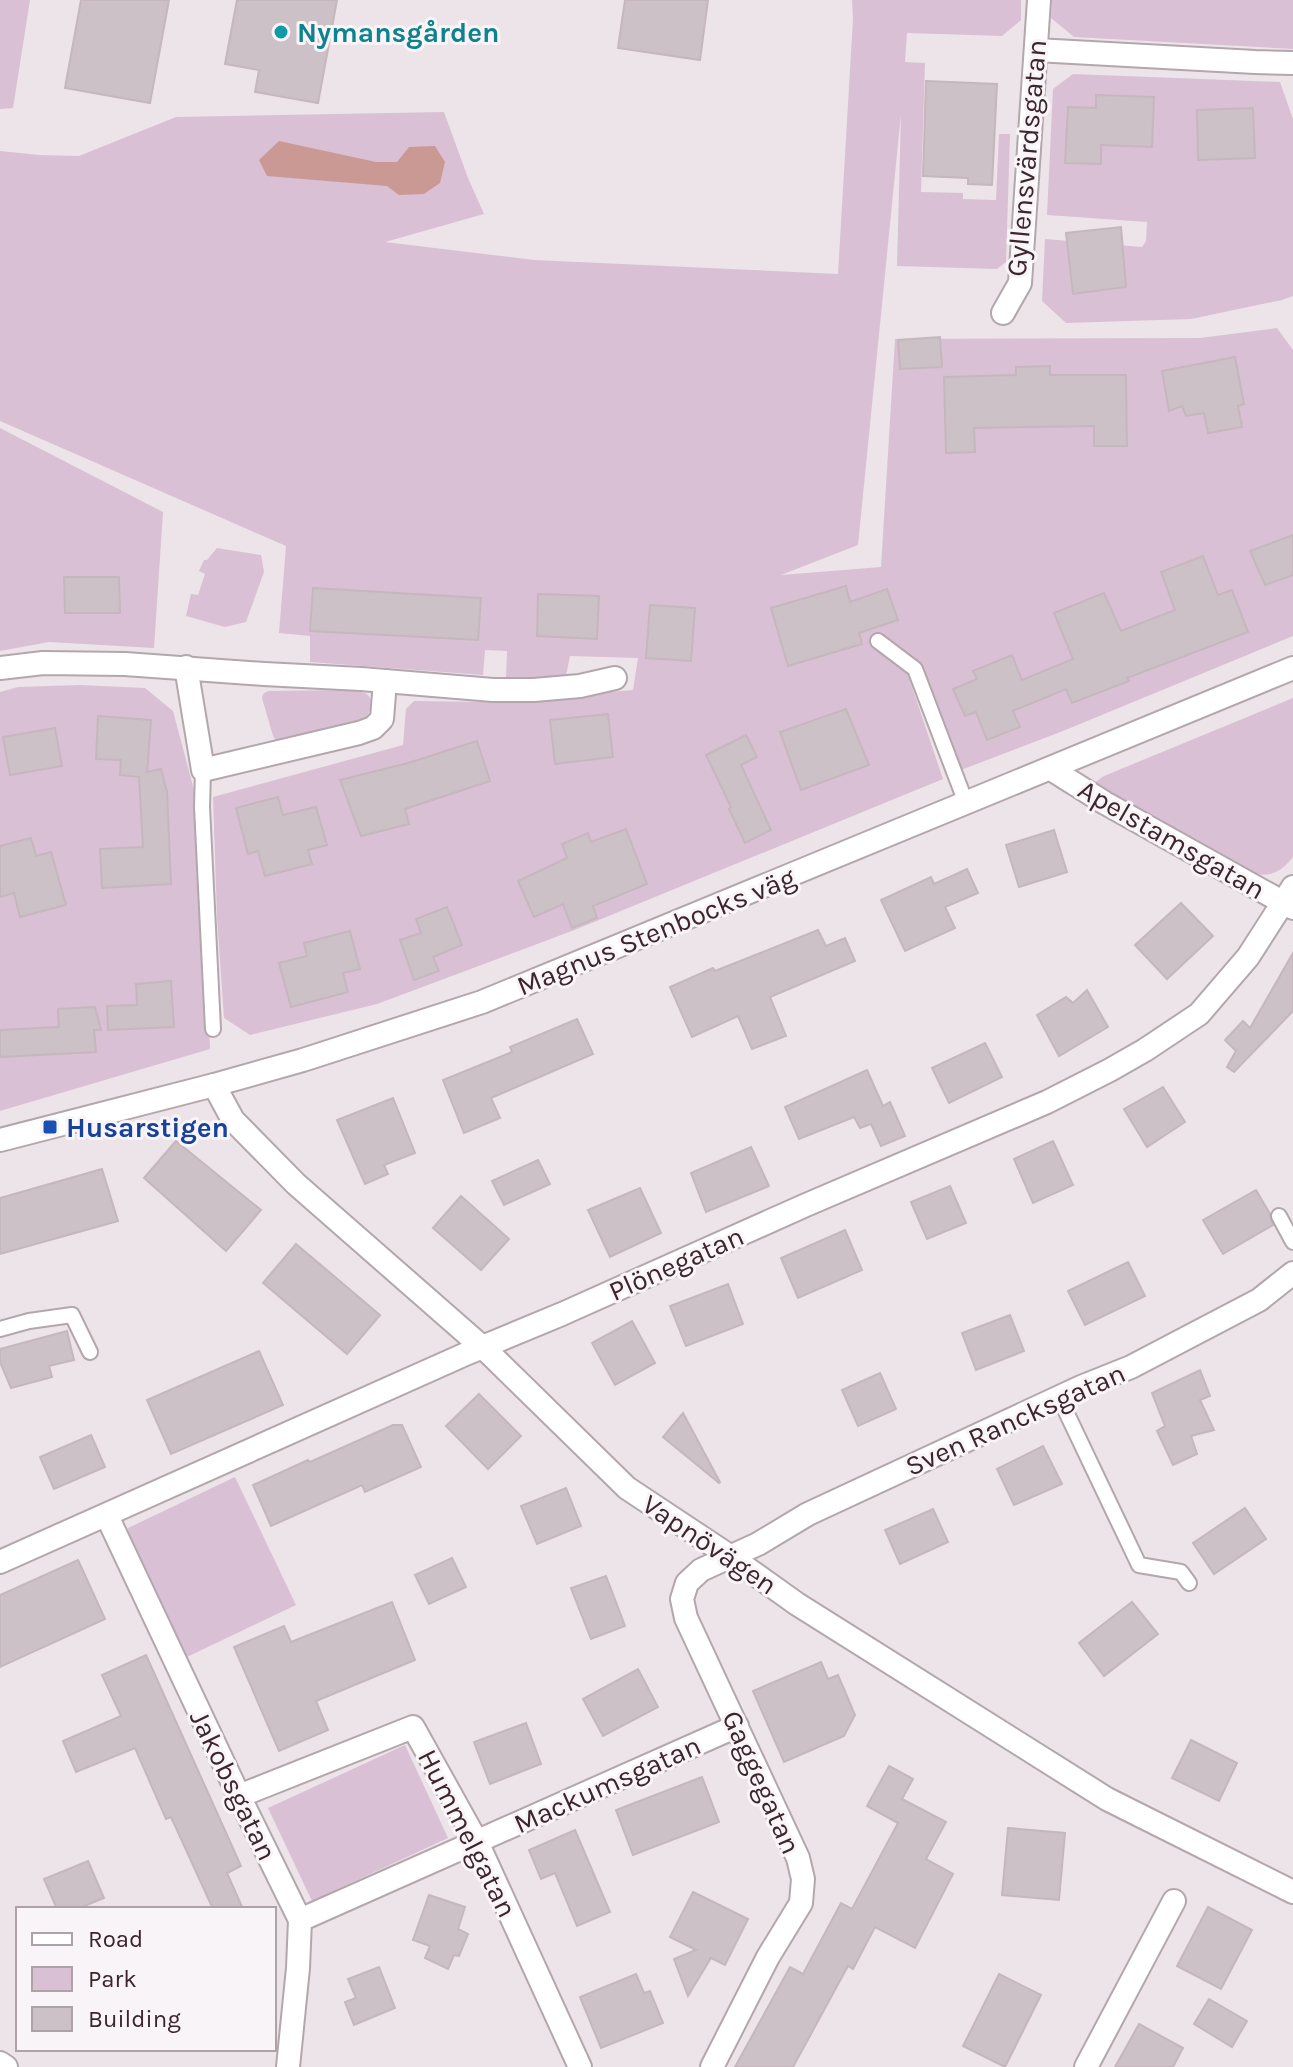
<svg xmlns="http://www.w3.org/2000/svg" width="1293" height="2067" font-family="Karla,sans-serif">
	<rect width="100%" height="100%" fill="#ece4e8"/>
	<!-- green -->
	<g fill="#dac0d4">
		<polygon points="0,0 30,0 13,108 0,109"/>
		<polygon points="852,0 1021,0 1021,20 1002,36 907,33 905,62 925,63 921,192 963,193 963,199 996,200 999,134 1010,134 1006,262 997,269 897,266 901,114 858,545 781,575 881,567 895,339 1200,338 1277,328 1293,350 1293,636 1063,731 961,770 921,671 908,675 943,779 577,929 377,1004 250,1035 224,1018 217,917 213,797 403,745 406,709 414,701 487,702 633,690 638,658 570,656 565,680 510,686 506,679 507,651 485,650 483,675 310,662 310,636 279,633 286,546 0,421 0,151 39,155 79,156 176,117 444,112 468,178 484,214 385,242 534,260 838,274 853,19"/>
		<polygon points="1052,0 1293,0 1293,49 1074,37 1051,18"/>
		<polygon points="1073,74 1280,82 1293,119 1293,296 1282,300 1191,319 1066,323 1042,301 1045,239 1142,247 1146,241 1147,222 1047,215 1053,89"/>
		<polygon points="0,428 163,512 154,648 49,642 0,651"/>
		<polygon points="217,548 261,555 264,572 246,622 225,627 186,616 191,594 198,595 205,574 199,571 204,560 207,560"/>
		<polygon points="80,685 145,688 173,711 194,790 201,829 210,1049 0,1111 0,692 18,687"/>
		<path d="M351,690C353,691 362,692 365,693C378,701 370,716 360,721L278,743L273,736L262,698L263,694L268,691Z"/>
		<path d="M1293,698V857C1281,872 1270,878 1251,873L1131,807L1094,783L1104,776Z"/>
		<polygon points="235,1477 296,1605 187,1657 127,1532 128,1528"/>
		<polygon points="405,1745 448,1838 312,1901 268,1808"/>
	</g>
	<!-- water -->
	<polygon fill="#ca9993" points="279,141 376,162 397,162 409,147 435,146 445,162 440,183 424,194 399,195 387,186 267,176 259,160"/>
	<!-- building -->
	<g fill="#ccc1c6" stroke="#c5b7bd" stroke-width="2">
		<polygon points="81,0 169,0 150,103 65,88"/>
		<polygon points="237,0 337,0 318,103 255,92 259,70 225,64"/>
		<polygon points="625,0 708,0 700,60 618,48"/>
		<polygon points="926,81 997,84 992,185 968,184 968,178 923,176"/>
		<polygon points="1096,95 1154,97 1152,147 1101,145 1101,164 1065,163 1068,107 1096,108"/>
		<polygon points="1253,108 1255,158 1198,160 1197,110"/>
		<polygon points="1121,227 1126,287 1073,294 1066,233"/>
		<polygon points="940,337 942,367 900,369 898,340"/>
		<polygon points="1235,357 1244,404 1238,406 1242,427 1208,433 1204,413 1186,416 1182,406 1169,411 1162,371"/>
		<polygon points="1050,366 1050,375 1126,375 1127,446 1094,446 1094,426 974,428 975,452 946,453 944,377 1016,375 1016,367"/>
		<polygon points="1293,535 1293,575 1265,585 1250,551"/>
		<polygon points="1203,556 1218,595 1232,590 1248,632 1127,678 1129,681 1072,703 1066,689 1013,711 1020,727 987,740 976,712 965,716 953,689 977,679 973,671 1012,655 1022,680 1073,659 1054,613 1104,593 1121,631 1175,610 1161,572"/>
		<polygon points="64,577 119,577 120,613 65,613"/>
		<polygon points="846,586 850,602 887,589 898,620 859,633 862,644 788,666 771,608"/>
		<polygon points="313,588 481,598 478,640 310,631"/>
		<polygon points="538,594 599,596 597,639 537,636"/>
		<polygon points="650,605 695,608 691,661 646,658"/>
		<polygon points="846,709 869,765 801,790 780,732"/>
		<polygon points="608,714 613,757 555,764 550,720"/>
		<polygon points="98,716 151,720 147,772 161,769 167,792 171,884 102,888 100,849 143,847 139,777 120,775 121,760 96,759"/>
		<polygon points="55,728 62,766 10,775 3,737"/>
		<polygon points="746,735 757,757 741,765 771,830 745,843 729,809 731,807 706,755"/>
		<polygon points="477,741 490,781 405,809 409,824 361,836 340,780 408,763"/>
		<polygon points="278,797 283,815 316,807 327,845 308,850 312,864 265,876 258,851 248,854 236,808"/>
		<polygon points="626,829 647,884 593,906 597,918 572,928 563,904 534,917 518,881 567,858 562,844 588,833 591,842"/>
		<polygon points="1054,830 1067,872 1019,887 1006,845"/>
		<polygon points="31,838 36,856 51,852 66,905 20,917 14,893 0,897 0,846"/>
		<polygon points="967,869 978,893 945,907 955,928 905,951 881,900 931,877 934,884"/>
		<polygon points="1181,903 1213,936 1167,979 1135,945"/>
		<polygon points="447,907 462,945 433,957 439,971 414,980 400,940 421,933 416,919"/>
		<polygon points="818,930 826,946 845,938 855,961 770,997 786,1036 752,1049 738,1016 692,1037 670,987 713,968 715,971"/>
		<polygon points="350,931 360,969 343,973 348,992 291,1007 279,963 307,956 304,943"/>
		<polygon points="1293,953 1293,1011 1234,1072 1227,1067 1236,1051 1225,1040 1243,1021 1250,1028"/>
		<polygon points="171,981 174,1027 108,1030 107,1006 137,1005 136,984"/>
		<polygon points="1087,990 1108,1027 1059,1056 1037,1015 1066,997 1073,1003"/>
		<polygon points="95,1007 101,1030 94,1030 96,1052 0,1057 0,1030 59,1027 58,1009"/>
		<polygon points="577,1019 593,1054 491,1098 500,1118 464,1133 443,1080 512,1052 510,1047"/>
		<polygon points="985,1043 1002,1077 949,1103 932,1068"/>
		<polygon points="867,1070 883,1106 890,1102 905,1136 881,1146 871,1124 860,1128 854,1117 799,1139 785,1107"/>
		<polygon points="1163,1087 1185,1122 1147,1147 1124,1109"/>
		<polygon points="393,1098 415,1153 384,1165 388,1174 365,1184 337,1120"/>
		<polygon points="176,1141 261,1210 226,1251 144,1178"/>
		<polygon points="1053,1141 1073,1185 1033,1203 1014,1159"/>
		<polygon points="751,1147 769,1186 706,1212 691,1173"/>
		<polygon points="538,1160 550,1184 504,1205 492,1181"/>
		<polygon points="102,1169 118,1221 0,1254 0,1198"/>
		<polygon points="950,1186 966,1223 927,1239 911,1202"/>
		<polygon points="640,1188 661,1233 610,1257 588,1210"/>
		<polygon points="1256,1190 1270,1214 1273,1225 1223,1254 1203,1220"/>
		<polygon points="461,1196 509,1239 481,1270 433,1228"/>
		<polygon points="845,1230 862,1270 798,1298 781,1258"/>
		<polygon points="296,1244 380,1315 347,1354 263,1283"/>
		<polygon points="1128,1262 1145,1296 1085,1325 1068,1291"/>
		<polygon points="728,1284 743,1324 686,1346 670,1306"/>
		<polygon points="1010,1315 1024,1351 976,1370 962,1333"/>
		<polygon points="632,1321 655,1363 615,1385 592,1343"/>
		<polygon points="67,1331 74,1360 49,1366 52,1377 11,1388 0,1362 0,1349"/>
		<polygon points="259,1351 283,1405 171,1454 147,1400"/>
		<polygon points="1200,1370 1210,1396 1200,1400 1214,1430 1191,1436 1197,1454 1173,1465 1157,1431 1165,1426 1152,1393"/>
		<polygon points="880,1373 896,1409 858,1426 842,1390"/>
		<polygon points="479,1394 521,1436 488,1469 446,1426"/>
		<polygon points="683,1413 720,1482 719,1483 663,1437"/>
		<polygon points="393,1425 402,1425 421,1467 365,1492 362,1485 271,1526 253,1485 308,1460 310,1462"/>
		<polygon points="91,1435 105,1467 54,1489 40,1457"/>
		<polygon points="1043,1446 1062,1484 1014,1505 997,1469"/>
		<polygon points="566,1488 581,1526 537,1544 521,1506"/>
		<polygon points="1245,1508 1266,1539 1214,1574 1193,1543"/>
		<polygon points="933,1509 948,1542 900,1564 885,1530"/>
		<polygon points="452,1558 466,1587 429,1604 415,1575"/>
		<polygon points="78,1560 105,1619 0,1667 0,1595"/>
		<polygon points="606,1576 625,1626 591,1639 571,1588"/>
		<polygon points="392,1602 415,1660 316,1701 328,1730 279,1751 234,1647 284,1626 291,1642"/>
		<polygon points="1132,1602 1158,1634 1104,1676 1079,1643"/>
		<polygon points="146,1655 241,1866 227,1873 243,1909 213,1909 171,1817 166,1819 135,1748 76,1772 63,1741 121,1716 102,1675"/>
		<polygon points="821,1662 828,1679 838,1675 855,1715 844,1736 784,1762 753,1691"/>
		<polygon points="638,1669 658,1707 603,1736 583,1699"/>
		<polygon points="526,1723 541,1764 490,1784 474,1742"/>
		<polygon points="1191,1740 1237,1763 1219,1801 1172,1778"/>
		<polygon points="889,1766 913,1779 902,1799 946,1822 926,1859 953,1874 915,1948 875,1927 853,1969 848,1966 793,2067 735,2067 790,1967 803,1974 841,1903 852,1909 898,1823 867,1806"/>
		<polygon points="702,1777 719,1822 633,1855 616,1810"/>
		<polygon points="1008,1828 1065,1833 1059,1900 1002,1895"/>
		<polygon points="575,1830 610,1912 577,1926 555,1873 541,1879 529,1850"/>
		<polygon points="88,1861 104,1898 77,1909 57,1909 44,1879"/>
		<polygon points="693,1892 748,1919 725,1965 711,1958 688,1996 674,1959 696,1950 670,1937"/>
		<polygon points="429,1895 465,1907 458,1929 468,1934 459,1956 454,1955 448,1969 425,1958 430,1946 413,1940"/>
		<polygon points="1208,1907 1252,1930 1221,1989 1177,1966"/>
		<polygon points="379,1967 395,2008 354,2025 345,2002 356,1998 348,1979"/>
		<polygon points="636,1974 644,1993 650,1991 663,2023 601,2048 580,1997"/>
		<polygon points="999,1974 1041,1995 1005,2067 963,2046"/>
		<polygon points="1209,1999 1247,2021 1232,2047 1194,2024"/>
		<polygon points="1139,2024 1183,2048 1173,2067 1115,2067"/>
	</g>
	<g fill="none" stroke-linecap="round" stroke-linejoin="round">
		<!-- service casing -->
		<g stroke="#b3a7ac" stroke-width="18">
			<g id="service">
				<polyline points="878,641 915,669 966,803"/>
				<polyline points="203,770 202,807 213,1029"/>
				<polyline points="1279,1216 1293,1242"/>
				<polyline points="0,1329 29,1321 72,1315 90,1352"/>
				<polyline points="1059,1397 1139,1565 1181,1572 1189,1583"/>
			</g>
		</g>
		<!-- minor casing -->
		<g stroke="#b3a7ac" stroke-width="26">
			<g id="minor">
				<polyline points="1036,50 1255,62 1293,63"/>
				<polyline points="1003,313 1020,283 1039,0"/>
				<polyline points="186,667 203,770 359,733 373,728 382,719 385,681"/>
				<polyline points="0,668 43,663 125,664 264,674 361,679 493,690 534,690 580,686 615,678"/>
				<polyline points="1051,769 1105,803 1293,908"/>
				<polyline points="214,1085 233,1120 296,1184 489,1353 627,1488 731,1557 797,1604 1107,1799 1293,1892"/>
				<polyline points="107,1516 239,1796 300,1920 298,1968 288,2067"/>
				<polyline points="0,1562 468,1353 562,1314 806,1205 1047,1102 1110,1070 1145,1050 1199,1014 1248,957 1293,887"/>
				<polyline points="239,1796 413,1727 477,1842 580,2067"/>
				<polyline points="300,1920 737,1726"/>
				<polyline points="712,2067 768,1957 801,1903 803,1879 798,1858 686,1618 682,1599 687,1583 701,1570 758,1544 808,1514 1081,1387 1131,1367 1259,1300 1293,1273"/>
				<polyline points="1086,2067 1174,1901"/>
			</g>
		</g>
		<!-- tertiary casing -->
		<g stroke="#b3a7ac" stroke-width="26">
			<g id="tertiary">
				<polyline points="0,1140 214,1085 303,1060 482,1002 1293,668"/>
				<polyline points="0,2063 6,2067"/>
			</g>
		</g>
		<!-- service -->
		<use href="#service" stroke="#fff" stroke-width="14"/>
		<!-- minor -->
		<use href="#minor" stroke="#fff" stroke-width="22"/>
		<!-- tertiary -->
		<use href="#tertiary" stroke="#fff" stroke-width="22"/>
	</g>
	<!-- markers -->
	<circle fill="#0f9aa8" stroke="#f9f4f7" stroke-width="3" cx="281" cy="32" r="8"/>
	<rect fill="#1a4fb4" stroke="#f9f4f7" stroke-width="3" x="42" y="1119" width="16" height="16" rx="4"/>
	<g text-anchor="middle" stroke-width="6" stroke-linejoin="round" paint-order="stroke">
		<!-- culture labels -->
		<g font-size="28" font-weight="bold" fill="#0d838f" stroke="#f9f4f7" text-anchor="start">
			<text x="297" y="42">Nymansgården</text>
		</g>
		<!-- street labels -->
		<g font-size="28" fill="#3b262c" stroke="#f9f4f7">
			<text transform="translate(1026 158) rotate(-85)" y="10">Gyllensvärdsgatan</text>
			<text transform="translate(1172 839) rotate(30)" y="10">Apelstamsgatan</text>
			<text transform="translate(656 931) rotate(-22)" y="10">Magnus Stenbocks väg</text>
			<text transform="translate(676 1263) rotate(-24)" y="10">Plönegatan</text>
			<text transform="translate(1015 1419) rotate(-24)" y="10">Sven Rancksgatan</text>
			<text transform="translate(710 1544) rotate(34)" y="10">Vapnövägen</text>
			<text transform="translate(762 1782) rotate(66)" y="10">Gaggegatan</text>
			<text transform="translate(607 1784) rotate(-24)" y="10">Mackumsgatan</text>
			<text transform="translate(234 1785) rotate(64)" y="10">Jakobsgatan</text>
			<text transform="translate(468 1833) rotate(63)" y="10">Hummelgatan</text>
		</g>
		<!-- transit labels -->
		<g font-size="28" font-weight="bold" fill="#164399" stroke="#f9f4f7" text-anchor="start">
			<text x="66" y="1137">Husarstigen</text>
		</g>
	</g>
	<!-- legend -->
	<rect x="16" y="1907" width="260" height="144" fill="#f9f4f7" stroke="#ada2a6" stroke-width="2"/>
	<rect x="32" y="1933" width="40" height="12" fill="#ffffff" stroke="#ada2a6" stroke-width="2"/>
	<text x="88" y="1947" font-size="24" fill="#3b262c">Road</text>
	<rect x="32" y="1967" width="40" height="24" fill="#dac0d4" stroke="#ada2a6" stroke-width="2"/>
	<text x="88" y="1987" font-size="24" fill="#3b262c">Park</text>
	<rect x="32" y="2007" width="40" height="24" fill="#ccc1c6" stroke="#ada2a6" stroke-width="2"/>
	<text x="88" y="2027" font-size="24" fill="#3b262c">Building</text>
</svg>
